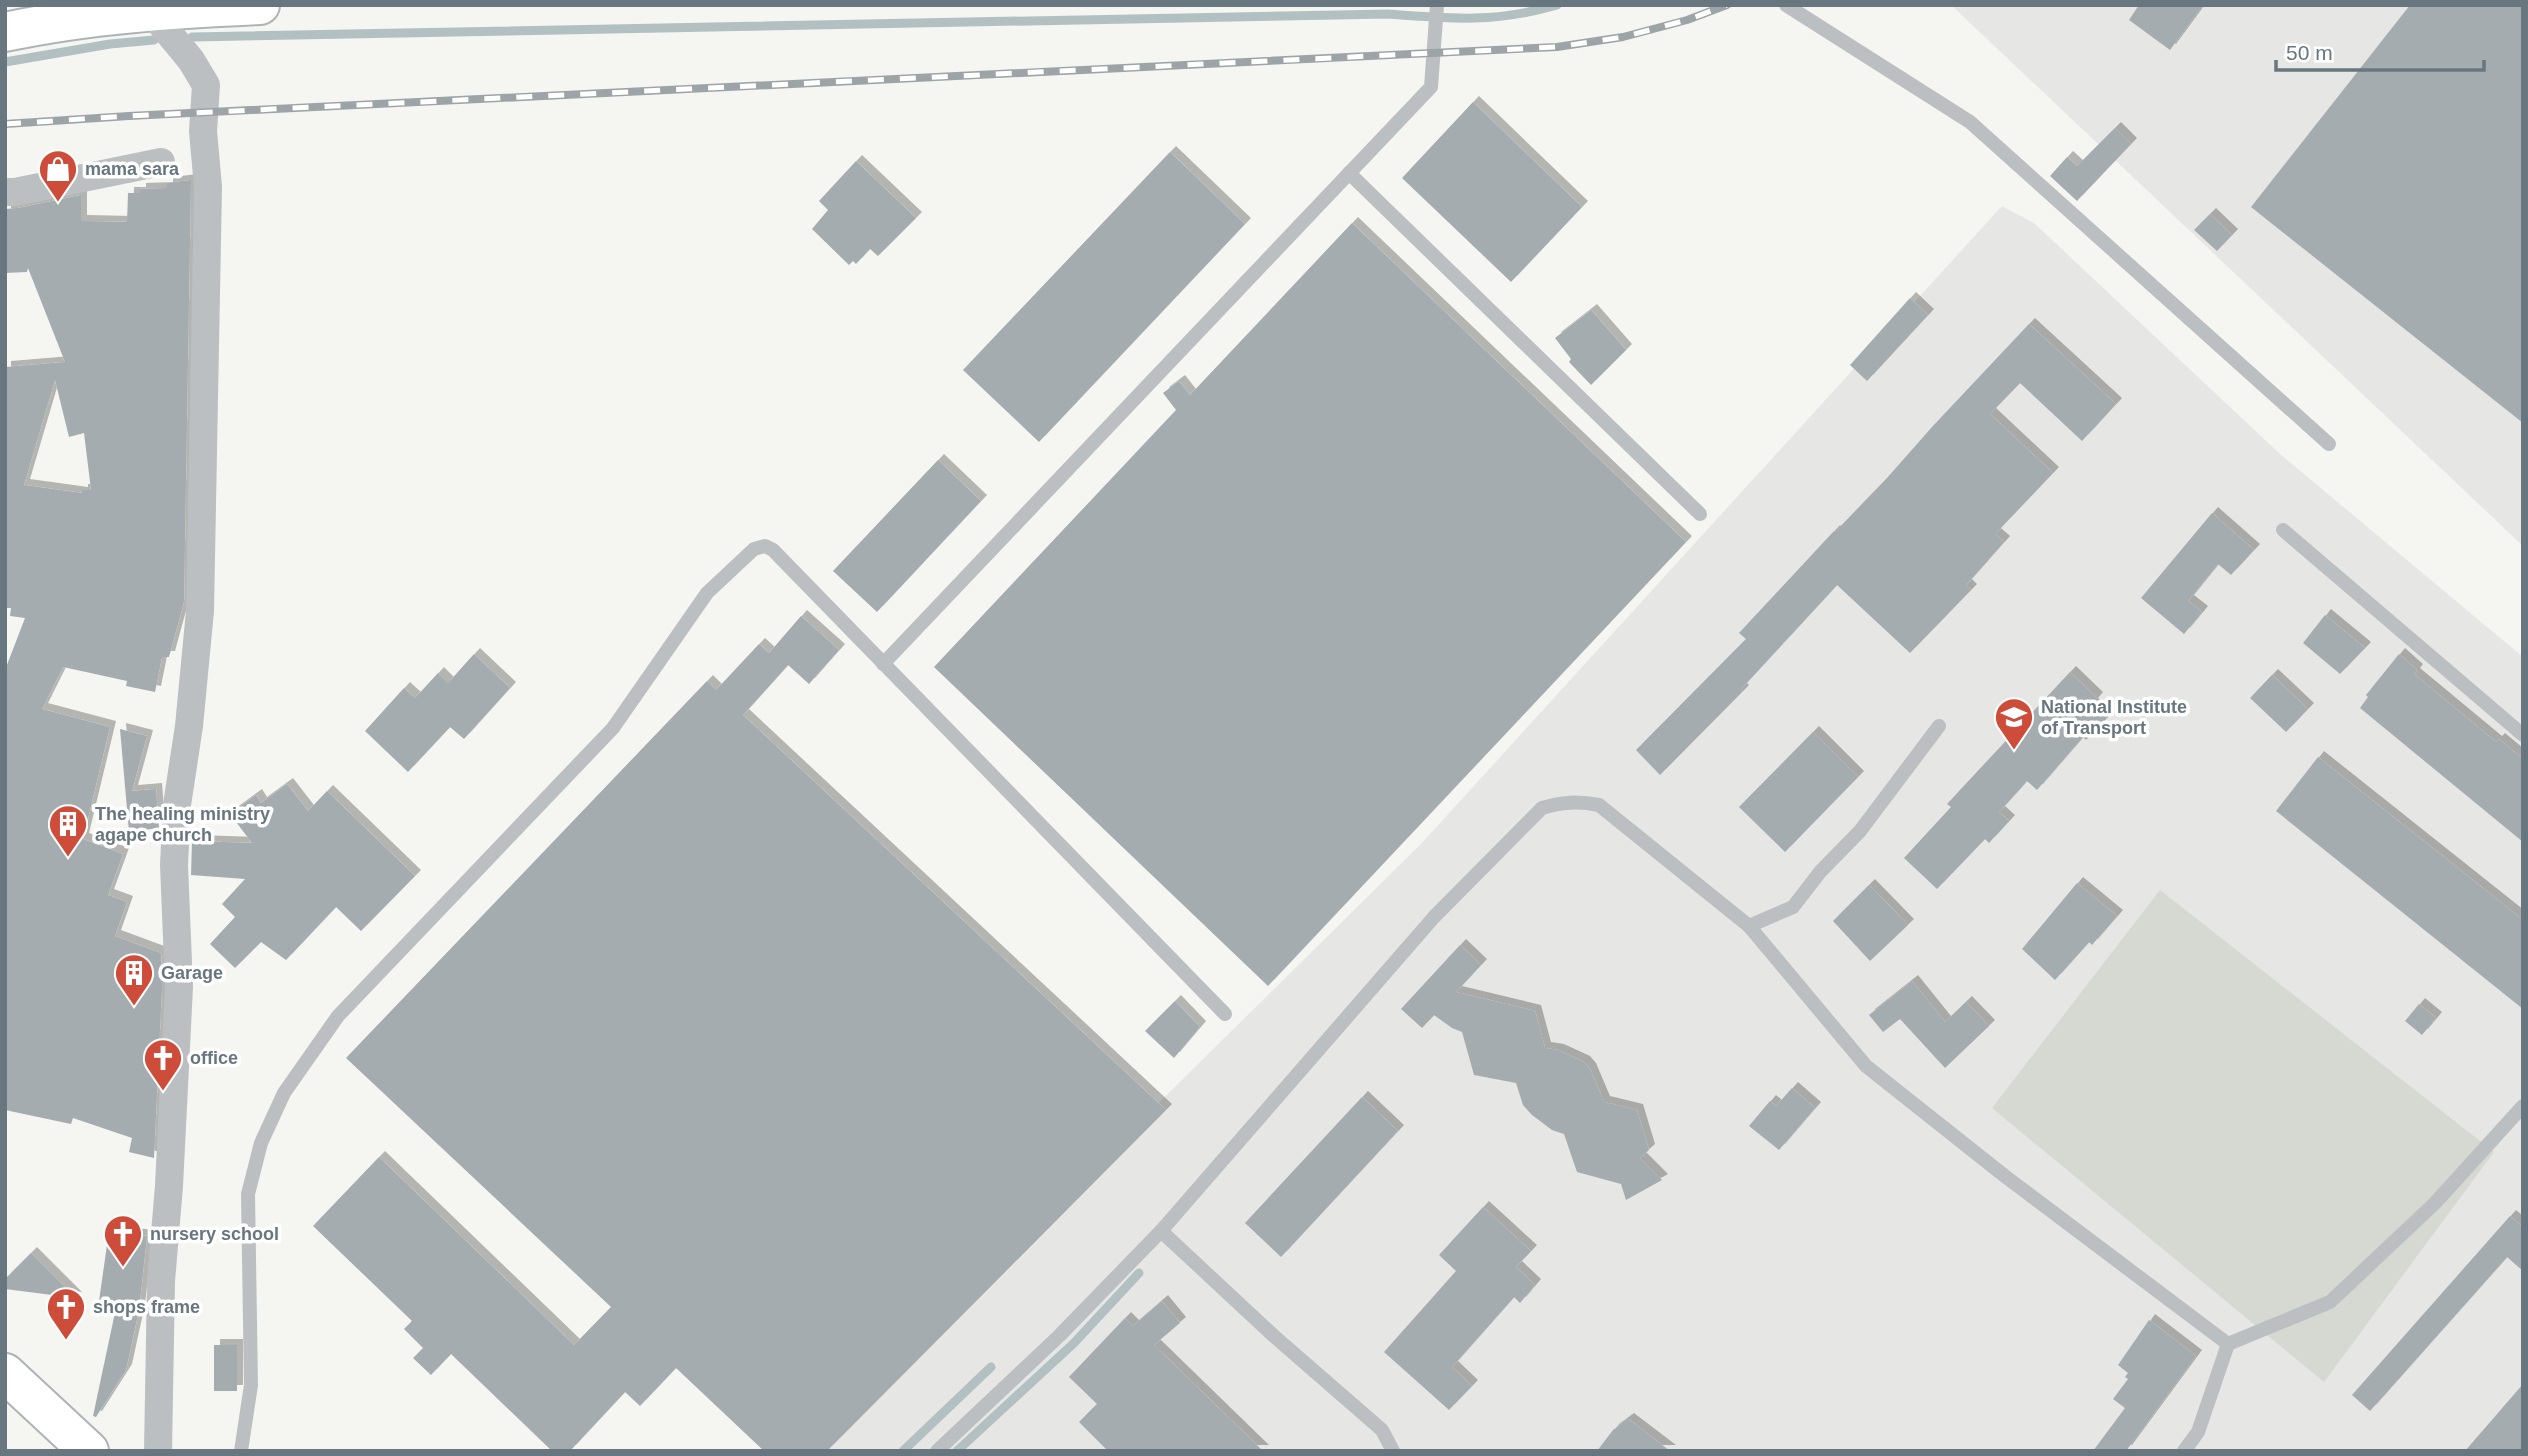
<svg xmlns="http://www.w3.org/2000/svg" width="2528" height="1456" font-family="Helvetica,sans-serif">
	<defs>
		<filter id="shadow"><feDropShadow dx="6" dy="-6" stdDeviation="0" flood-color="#0004"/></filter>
	</defs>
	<rect width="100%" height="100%" fill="#f5f5f2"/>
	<!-- built -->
	<g fill="#e6e6e5">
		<polygon points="1951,5 2523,5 2523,546"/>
		<polygon points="2002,206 2034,223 2280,454 2523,657 2523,1451 818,1451 952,1307 1420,845"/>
	</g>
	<!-- green -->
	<polygon fill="#d5d9d2" points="2160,890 2494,1152 2324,1382 1992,1108"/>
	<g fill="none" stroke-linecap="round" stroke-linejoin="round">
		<!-- stream -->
		<g stroke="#b3c0c2" stroke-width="9">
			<path d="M192,37L1388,14C1451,19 1495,23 1557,5"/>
			<polyline points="5,62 110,44 154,40"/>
			<polyline points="903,1451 991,1367"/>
			<polyline points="957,1451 1074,1343 1139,1273"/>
		</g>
	</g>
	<!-- building -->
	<g fill="#a5acb0" fill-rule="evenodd" filter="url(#shadow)">
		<polygon points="2139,5 2203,5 2170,50 2129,20"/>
		<polygon points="2410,5 2523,5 2523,423 2251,207"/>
		<polygon points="1473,102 1582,207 1511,282 1402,178"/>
		<polygon points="2115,128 2131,144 2077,201 2050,176 2067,157 2077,166"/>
		<polygon points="1170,152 1245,224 1039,442 963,370"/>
		<polygon points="856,161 916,218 878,256 870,249 856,264 853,261 849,265 812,229 828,210 819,201"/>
		<path d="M191,180L184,602L169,657H162L155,692L126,686L127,681L63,667L42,709L110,727L83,839L123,854L108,895L127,902L115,936L161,953L162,987L154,1158L129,1152L132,1138L73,1118L71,1124L5,1110V670L25,618L10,616L11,608H5V367L65,362L28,268L27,272L5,273V209L18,208L81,195V221L127,222L128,193H140V189L167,188V183ZM55,380L69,437L84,433L91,490H82V493L24,485Z"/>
		<polygon points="2210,214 2232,235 2217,251 2194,230"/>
		<polygon points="1352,223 1686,542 1268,986 934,667 1176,410 1163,393 1179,381 1190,395"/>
		<polygon points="1910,298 1928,315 1867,381 1850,365"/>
		<polygon points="1591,310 1626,350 1591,385 1569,362 1571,359 1555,338"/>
		<polygon points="2029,324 2116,404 2082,441 2020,383 1990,414 2053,473 1995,534 2004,542 1966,585 1971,590 1910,653 1837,585 1741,689 1743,691 1660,775 1636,750 1746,639 1739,633 1834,531 1835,532 1887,478 1932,427"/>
		<polygon points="938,460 981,501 877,612 833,571"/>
		<polygon points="2212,513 2254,550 2231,575 2218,564 2188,601 2202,612 2184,634 2141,598"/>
		<polygon points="2325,615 2365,648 2340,674 2303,643"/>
		<polygon points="801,616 839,650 809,684 788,665 743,715 1166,1110 827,1451 764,1451 676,1368 640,1406 625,1392 570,1451 552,1451 451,1354 431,1375 413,1358 423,1348 404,1329 412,1321 313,1226 379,1157 574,1345 611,1307 346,1058 707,681 716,690 759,644 769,653"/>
		<polygon points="474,654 510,688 464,739 450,727 408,772 365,731 404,688 415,698 438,673 448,683"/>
		<polygon points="2399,654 2417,670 2414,674 2496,742 2499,739 2523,759 2523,842 2360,708 2368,697 2366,695"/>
		<polygon points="2070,672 2097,698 2092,704 2107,718 2086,740 2083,737 2037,790 2027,781 1999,812 2009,821 1989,843 1985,839 1937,889 1904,858 1951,807 1947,804"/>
		<polygon points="2272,675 2308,709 2286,732 2250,698"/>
		<polygon points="120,729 147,736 132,791 156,789 159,828 129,832"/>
		<polygon points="1813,732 1858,777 1785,852 1739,807"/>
		<polygon points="2318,757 2523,920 2523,1009 2276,811"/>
		<polygon points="287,784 308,811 327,791 415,876 361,931 336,907 286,960 261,942 235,968 210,944 235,917 222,904 245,879 191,875 192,841 252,843 230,814 256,795 261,803"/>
		<polygon points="2077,883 2117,916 2092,945 2089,942 2055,980 2022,949"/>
		<polygon points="1869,885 1908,925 1870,961 1833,921"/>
		<polygon points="1460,945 1481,965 1456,992 1535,1011 1545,1048 1558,1050 1584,1062 1590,1069 1604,1102 1637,1110 1649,1150 1640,1158 1662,1180 1626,1200 1621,1184 1577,1172 1564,1134 1552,1130 1532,1115 1523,1105 1516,1083 1474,1075 1462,1032 1452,1028 1434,1015 1422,1028 1401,1009"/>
		<polygon points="1912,981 1945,1022 1966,1002 1989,1026 1945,1068 1900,1019 1883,1032 1869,1015"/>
		<polygon points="1175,1001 1200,1027 1174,1058 1145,1031"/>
		<polygon points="2419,1004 2436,1018 2422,1035 2405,1021"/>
		<polygon points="1792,1088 1815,1108 1779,1150 1749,1126 1770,1101 1776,1106"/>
		<polygon points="1362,1097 1398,1131 1281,1257 1245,1223"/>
		<polygon points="1483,1207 1531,1251 1516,1267 1535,1285 1520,1303 1514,1297 1452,1367 1472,1386 1449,1410 1384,1352 1456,1271 1439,1255"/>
		<polygon points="2510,1216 2523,1227 2523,1271 2507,1257 2370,1411 2352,1395"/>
		<polygon points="109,1231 147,1236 139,1310 126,1370 96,1417 93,1416 117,1303 99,1301"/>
		<polygon points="31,1253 76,1298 5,1289 5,1279"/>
		<polygon points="1162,1301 1180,1323 1154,1345 1263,1451 1108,1451 1079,1422 1097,1404 1069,1377 1125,1318 1133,1326"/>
		<polygon points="2149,1320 2196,1356 2126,1451 2093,1451 2125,1408 2113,1399 2128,1379 2125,1377 2128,1373 2118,1365"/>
		<rect x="214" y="1345" width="23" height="46"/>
		<polygon points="2523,1384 2523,1451 2465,1451"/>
		<polygon points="1628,1419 1670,1451 1597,1451 1613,1430"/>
	</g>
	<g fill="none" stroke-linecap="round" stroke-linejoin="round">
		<!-- secondary casing -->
		<g stroke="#adb3b6" stroke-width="42">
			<g id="secondary">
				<path d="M5,32C89,14 174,9 260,5"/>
				<polyline points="5,1373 89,1451"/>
			</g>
		</g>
		<!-- lane -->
		<g stroke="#bbbfc2" stroke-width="14">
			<polyline points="1786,5 1970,122 2329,444"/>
			<polyline points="1349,173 1700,514"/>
			<polyline points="2283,530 2523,735"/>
			<polyline points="883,664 1431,87 1437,5"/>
			<polyline points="1749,926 1866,1066 2006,1177 2228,1344 2198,1432 2184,1451"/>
			<polyline points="1161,1231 1275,1337 1382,1430 1393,1451"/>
			<polyline points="2228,1344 2330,1302 2435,1203 2523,1106"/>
			<polyline points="241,1451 251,1385 248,1194 261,1143 284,1093 338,1016 613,728 707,593 754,549 765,546 773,550 1225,1014"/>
			<path d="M937,1451L1059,1336L1161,1231L1434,917L1542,808C1562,802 1578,801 1599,805L1749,926L1793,907L1820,872L1860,831L1939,726"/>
		</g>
		<!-- street -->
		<g stroke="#bbbfc2" stroke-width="28">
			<polyline points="156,10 162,25 191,60 206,85 203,131 208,187 200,611 189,726 177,805 174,865 179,987 169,1186 161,1281 158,1451"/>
			<polyline points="5,192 15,192 161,162"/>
		</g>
		<!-- secondary -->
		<use href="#secondary" stroke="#fff" stroke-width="38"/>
		<!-- rail casing -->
		<g stroke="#9da4a7" stroke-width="8">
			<polyline id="rail" points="5,124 129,116 1557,47 1623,37 1687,20 1727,5"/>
		</g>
		<!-- rail -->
		<use href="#rail" stroke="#fff" stroke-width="5" stroke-dasharray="16" stroke-linecap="butt"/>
	</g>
	<!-- icons -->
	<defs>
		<g id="shop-pin" transform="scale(2.0125)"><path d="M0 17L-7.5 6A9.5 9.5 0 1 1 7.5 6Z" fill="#cd4d3a" stroke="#fff"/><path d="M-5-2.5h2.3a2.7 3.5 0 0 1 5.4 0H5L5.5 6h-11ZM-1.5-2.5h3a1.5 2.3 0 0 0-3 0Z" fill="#fff"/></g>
		<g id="university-pin" transform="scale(2.0125)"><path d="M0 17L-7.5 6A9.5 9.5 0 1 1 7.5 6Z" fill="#cd4d3a" stroke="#fff"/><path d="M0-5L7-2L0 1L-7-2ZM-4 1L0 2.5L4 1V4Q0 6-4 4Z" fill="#fff"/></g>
		<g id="building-pin" transform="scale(2.0125)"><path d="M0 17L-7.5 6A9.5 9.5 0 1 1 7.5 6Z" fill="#cd4d3a" stroke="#fff"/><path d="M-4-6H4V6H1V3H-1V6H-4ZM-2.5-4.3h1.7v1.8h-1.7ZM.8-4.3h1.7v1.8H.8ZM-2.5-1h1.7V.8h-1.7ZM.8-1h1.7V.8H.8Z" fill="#fff"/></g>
		<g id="church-pin" transform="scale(2.0125)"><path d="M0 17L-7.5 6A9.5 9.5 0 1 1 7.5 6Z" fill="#cd4d3a" stroke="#fff"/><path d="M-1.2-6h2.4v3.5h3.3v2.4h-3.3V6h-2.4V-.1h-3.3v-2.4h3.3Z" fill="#fff"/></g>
	</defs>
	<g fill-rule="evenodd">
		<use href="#shop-pin" x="58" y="169"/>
		<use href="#university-pin" x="2014" y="717"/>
		<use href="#building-pin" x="68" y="824"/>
		<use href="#building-pin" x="134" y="973"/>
		<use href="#church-pin" x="163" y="1058"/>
		<use href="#church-pin" x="123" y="1234"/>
		<use href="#church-pin" x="66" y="1307"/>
	</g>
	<g text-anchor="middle" stroke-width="7" stroke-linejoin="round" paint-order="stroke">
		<!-- poi labels -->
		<g font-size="18" font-weight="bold" fill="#68777f" stroke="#fff" text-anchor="start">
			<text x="85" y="175">mama sara</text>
			<text x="2041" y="713">National Institute<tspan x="2041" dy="21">of Transport</tspan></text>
			<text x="95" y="820">The healing ministry<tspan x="95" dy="21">agape church</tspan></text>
			<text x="161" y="979">Garage</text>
			<text x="190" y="1064">office</text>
			<text x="150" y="1240">nursery school</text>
			<text x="93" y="1313">shops frame</text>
		</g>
	</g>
	<!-- border -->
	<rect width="2528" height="1456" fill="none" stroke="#68777f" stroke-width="14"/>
	<!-- scale -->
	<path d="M2276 60v10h208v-10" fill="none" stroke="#68777f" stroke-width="3.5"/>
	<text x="2286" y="60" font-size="21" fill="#68777f" stroke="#ffffff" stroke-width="5" paint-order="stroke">50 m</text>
</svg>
